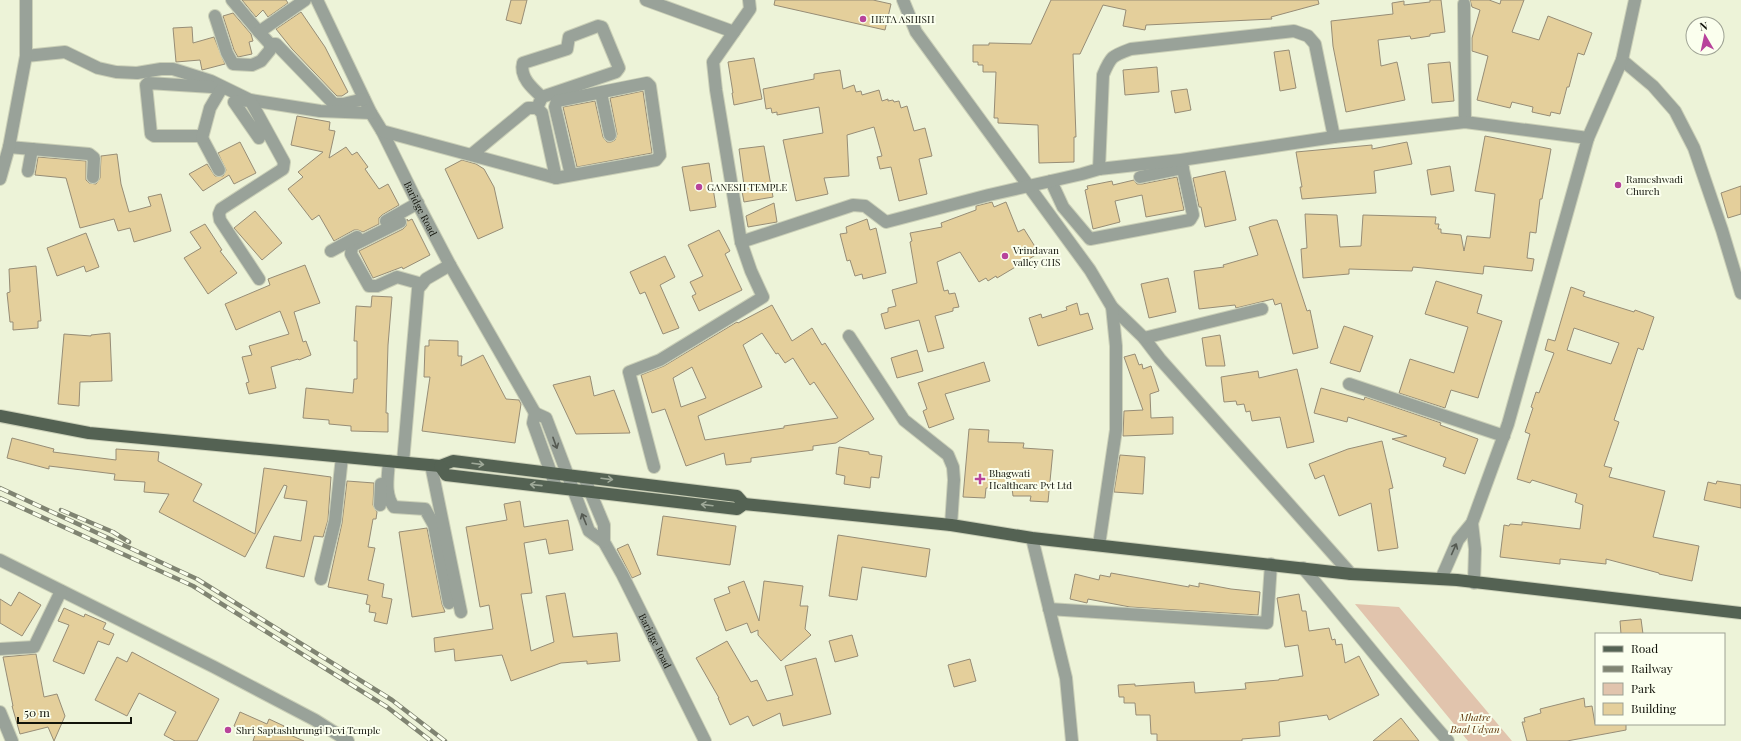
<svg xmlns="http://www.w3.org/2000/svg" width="1741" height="741" font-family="'Playfair Display',serif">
	<rect width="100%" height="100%" fill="#edf3d8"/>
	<!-- green -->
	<polygon fill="#e1c4ad" points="1355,604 1399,607 1512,741 1468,741"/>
	<!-- building -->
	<g fill="#e4cf9b" stroke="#978d76" fill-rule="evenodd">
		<polygon points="242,0 286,0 288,3 268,17 263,10 256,17"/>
		<polygon points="511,0 527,0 521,24 506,20"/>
		<polygon points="775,0 873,0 891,4 885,30 774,5"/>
		<polygon points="1051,0 1318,0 1319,4 1271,17 1272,19 1146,25 1145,30 1123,26 1126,10 1103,5 1080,54 1073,54 1076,137 1074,137 1074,162 1039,163 1038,125 998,123 998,118 994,118 996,72 983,72 983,65 978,65 978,62 973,62 973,45 989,45 989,43 1031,44"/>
		<polygon points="1430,0 1441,0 1445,32 1430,34 1430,36 1411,39 1410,36 1378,40 1381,66 1397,62 1405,100 1346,112 1333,46 1331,21 1393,14 1392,3 1404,1 1404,5 1430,2"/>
		<polygon points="1470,0 1489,0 1500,4 1501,0 1524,0 1512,32 1539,40 1548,16 1592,33 1584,55 1578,53 1569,87 1567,87 1560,114 1551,112 1550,116 1532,112 1533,107 1512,102 1510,108 1477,100 1488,56 1472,51 1472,38 1480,10 1472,7"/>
		<polygon points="301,12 325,47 348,92 342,96 337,96 292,49 276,29"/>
		<polygon points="233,13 251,34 253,41 249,42 252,54 238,57 234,50 223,16"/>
		<polygon points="192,27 193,43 214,37 225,64 202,70 200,60 176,62 173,28"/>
		<polygon points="1289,50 1296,88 1280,91 1274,52"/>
		<polygon points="754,58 762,99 734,105 732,93 733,93 728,62"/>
		<polygon points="1450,62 1454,101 1432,103 1428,64"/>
		<polygon points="1157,67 1159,92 1125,95 1123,70"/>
		<polygon points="840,70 843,89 854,85 856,92 861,91 862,95 879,90 882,101 888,99 888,101 893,100 894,102 899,101 901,108 907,106 914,131 925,128 932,156 919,159 927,194 899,201 891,167 880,169 877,157 882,156 874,127 847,135 849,176 824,178 828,194 796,201 783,140 823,133 819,107 777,115 777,112 772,113 771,108 766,109 763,89 814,79 814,74"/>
		<polygon points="1187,89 1191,110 1175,113 1171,91"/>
		<polygon points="643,91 652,153 577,167 563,107 595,101 603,137 607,142 611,142 615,140 617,134 610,98"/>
		<polygon points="297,116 330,122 329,130 335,131 329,158 346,147 352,155 357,152 368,167 365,169 379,189 388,184 399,205 382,215 379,218 379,224 363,232 358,230 354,230 334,241 319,215 312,220 288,189 303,177 298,172 323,152 291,145"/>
		<polygon points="1485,136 1551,149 1542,199 1540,199 1536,233 1530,232 1527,258 1534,259 1532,271 1484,266 1483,274 1413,267 1412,271 1349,269 1349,274 1303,278 1301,249 1307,248 1305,214 1337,215 1340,247 1361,246 1363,215 1436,217 1435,224 1439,224 1438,229 1441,229 1441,233 1461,235 1464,251 1467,236 1490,238 1495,194 1475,191"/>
		<polygon points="240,142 256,173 234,184 229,175 203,191 189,174 207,164 215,176 223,176 226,170 218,153"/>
		<polygon points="1407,142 1412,164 1374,171 1376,193 1302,199 1300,187 1302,187 1296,152 1372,145 1372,149"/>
		<polygon points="764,146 773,197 744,202 741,186 744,185 739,149"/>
		<polygon points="117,154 121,184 129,212 151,206 148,197 161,194 171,231 134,242 130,228 118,231 114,219 80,228 66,178 35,175 38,157 86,161 86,180 89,183 96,184 100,178 101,156"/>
		<polygon points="462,160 476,164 484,169 494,187 503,228 478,239 445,169"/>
		<polygon points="709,163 716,207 690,211 682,167"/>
		<polygon points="1450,166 1454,191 1431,195 1427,170"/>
		<polygon points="1225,171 1236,220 1205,227 1201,207 1199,207 1193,178"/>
		<polygon points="1177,177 1184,210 1146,217 1142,195 1115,201 1120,222 1093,229 1085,190 1088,189 1087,186 1112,181 1113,185 1134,180 1137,184 1142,184"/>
		<polygon points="1741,186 1741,214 1728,218 1721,193"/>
		<polygon points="992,202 994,207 1006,202 1018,232 1024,229 1039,253 997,278 996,276 988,281 986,278 979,282 960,252 937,262 944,291 948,290 949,294 955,293 959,307 953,308 953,311 935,316 944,348 928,352 919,320 885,329 881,314 888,312 888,308 896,306 892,290 917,283 910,242 912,241 910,233 942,227 941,223 976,210 976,206"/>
		<polygon points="774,203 777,222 748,227 746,216"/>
		<polygon points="255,211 282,243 262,260 234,228"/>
		<polygon points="407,219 408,221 412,219 430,255 403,269 402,267 373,278 359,251 403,229 406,226"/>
		<polygon points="867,219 870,230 876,228 886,273 863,279 862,274 855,276 850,260 847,261 840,234 847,233 846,227"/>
		<polygon points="1272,220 1277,220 1307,311 1310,310 1318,348 1293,354 1281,303 1275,305 1273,299 1236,308 1235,305 1199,309 1194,271 1224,267 1223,265 1258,255 1249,227"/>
		<polygon points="205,224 222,250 220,251 237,273 208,294 184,258 201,248 190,232"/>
		<polygon points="719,230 730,251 725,254 742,290 699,311 692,296 696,294 690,282 703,276 688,245"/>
		<polygon points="86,233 99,267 86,272 84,266 57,276 47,248"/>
		<polygon points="665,256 675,277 660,285 679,328 663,334 645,292 640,294 630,272"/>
		<polygon points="305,265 320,303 294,312 303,342 306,341 311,355 299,360 298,359 271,367 276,388 249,394 246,383 249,382 242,357 252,355 249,346 289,334 280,311 236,330 225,304 270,285 268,279"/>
		<polygon points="36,266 41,321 38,321 38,328 13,330 13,322 10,322 7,293 10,292 9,269"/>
		<polygon points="1168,278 1176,312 1149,318 1141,284"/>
		<polygon points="1436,281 1482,295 1477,313 1502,321 1478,398 1451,390 1445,408 1399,393 1410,359 1454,373 1468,327 1425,314"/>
		<path d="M1571,287L1585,292L1583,296L1634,312L1635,310L1654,317L1643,350L1638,348L1614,420L1619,422L1604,466L1612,468L1609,477L1665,491L1653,537L1699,546L1692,581L1659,574V573L1606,559V564L1560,559V564L1500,557L1504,525L1509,526L1510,524L1522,525V522L1580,529L1583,505L1575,502L1577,494L1532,480L1530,483L1517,479L1530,434L1525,432L1533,408L1531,407L1536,392L1539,393L1554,353L1545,350L1548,339L1555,341ZM1574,328L1619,343L1611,364L1567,350Z"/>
		<polygon points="372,296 392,297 388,345 386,413 388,413 388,432 351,431 351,426 329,424 329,420 303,418 306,388 353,393 354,379 357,379 357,341 354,341 356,306 371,307"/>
		<polygon points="1077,303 1080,315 1088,313 1093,329 1038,346 1029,318 1041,314 1042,318 1067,310 1066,307"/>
		<path d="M772,305L792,341L812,328L822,345L825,343L874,419L836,443L813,446V450L751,458V462L726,465L724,453L686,466L665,409L652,413L641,375L664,366L737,322L738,323ZM762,333L776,354L778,353L785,363L793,358L810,385L814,382L838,418L784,426V428L705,440L698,416L762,387L743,345ZM692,367L706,398L681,407L673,378Z"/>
		<polygon points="1344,326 1373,336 1360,372 1330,363"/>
		<polygon points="110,333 112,381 80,382 79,406 58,404 64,334 91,336 91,335"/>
		<polygon points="1220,335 1225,366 1206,366 1202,338"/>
		<polygon points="429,340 458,341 458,356 462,356 461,366 483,355 506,399 519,400 521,404 515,443 422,431 430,377 424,377 425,346 429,346"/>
		<polygon points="917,350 923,371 897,378 891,358"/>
		<polygon points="1135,354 1139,365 1142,364 1143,369 1151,366 1159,391 1150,394 1151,418 1173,417 1173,434 1123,436 1124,411 1143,410 1124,357"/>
		<polygon points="984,362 990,381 945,394 954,419 929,428 923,411 927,409 918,383"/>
		<polygon points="1297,369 1314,442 1287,448 1280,417 1252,421 1250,411 1246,412 1244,404 1237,405 1236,401 1224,402 1221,377 1258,371 1259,378"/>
		<polygon points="590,376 594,396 614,390 630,433 576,434 553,385"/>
		<polygon points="1321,388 1364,400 1365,397 1441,423 1440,425 1478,439 1465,474 1443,466 1446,458 1392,439 1407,436 1348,417 1347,422 1314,413"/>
		<polygon points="969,429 989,430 988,442 1024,443 1023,448 1053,450 1048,502 1030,501 1031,496 1013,496 1012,488 986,488 985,498 963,497"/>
		<polygon points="12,438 54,449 53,452 116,460 116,449 159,452 158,461 202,484 193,501 255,534 264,468 331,477 328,520 323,537 314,536 304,577 266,568 274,536 301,541 307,501 284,498 287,486 284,485 245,557 159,512 169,494 144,492 145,482 114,480 115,474 49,466 49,469 7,458"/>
		<polygon points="1382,441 1393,488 1389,489 1398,548 1378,551 1371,503 1339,516 1324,475 1315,479 1309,464 1348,449"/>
		<polygon points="839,447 869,452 869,454 882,456 879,478 871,477 870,488 844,484 845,476 836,474"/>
		<polygon points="1120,455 1145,457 1143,494 1114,492"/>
		<polygon points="347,481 374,483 373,505 377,512 376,519 373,519 368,547 375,548 368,580 384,584 382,597 392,599 387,624 374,621 376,613 369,612 370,605 366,604 368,595 328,587 342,523"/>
		<polygon points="1717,481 1741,485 1741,508 1704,500 1708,482 1716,484"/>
		<polygon points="520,501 524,527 568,520 573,550 549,554 546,539 524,543 532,593 521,594 531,651 554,642 546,596 565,593 573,637 617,633 620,661 587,664 587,661 561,663 511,681 502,655 455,661 454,649 435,652 434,638 493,629 489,605 480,607 466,527 507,520 504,504"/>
		<polygon points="663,516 736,526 730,565 657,555"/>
		<polygon points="427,528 442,604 445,612 412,617 399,532"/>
		<polygon points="838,535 930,549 926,577 862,567 857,600 829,596"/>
		<polygon points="628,544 641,574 632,578 617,549"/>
		<polygon points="1111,573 1189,587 1189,585 1199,587 1199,583 1231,589 1260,592 1258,615 1130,607 1088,599 1087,603 1070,599 1075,574 1099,580 1100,575 1110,577"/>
		<polygon points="744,581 759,621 764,581 803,586 800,606 808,606 805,629 811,635 781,661 758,635 758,630 751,633 747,623 726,631 714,599 730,593 728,587"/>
		<polygon points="19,592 41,605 22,636 0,623 0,599 11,606"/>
		<polygon points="1299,594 1302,611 1306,611 1309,631 1329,628 1332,640 1335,639 1336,645 1342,644 1345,663 1359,656 1379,695 1329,720 1327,715 1279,722 1280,736 1242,739 1242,741 1157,741 1157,734 1151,734 1150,715 1136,715 1135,703 1124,703 1124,697 1119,697 1118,685 1135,684 1135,686 1194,682 1195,693 1246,689 1245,683 1279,680 1279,679 1303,676 1298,645 1285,647 1277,598"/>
		<polygon points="64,608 84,617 85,614 106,623 103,629 114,634 109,645 98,641 84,674 53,661 69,625 58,621"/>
		<polygon points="1641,619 1643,634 1621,634 1620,621"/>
		<polygon points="852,635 858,656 835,662 829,641"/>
		<polygon points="727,641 751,682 757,680 767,701 793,695 785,666 816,658 831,714 783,726 780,713 753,726 748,716 730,725 718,698 719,698 696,658"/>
		<polygon points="132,652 219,699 197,741 175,741 164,735 176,712 139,693 127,716 95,700 117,657 127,662"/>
		<polygon points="36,654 44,697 57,694 65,716 54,741 48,727 20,734 12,706 13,706 3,657"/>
		<polygon points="970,659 976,681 954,687 948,665"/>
		<polygon points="1584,698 1585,707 1592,706 1595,724 1626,724 1626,730 1567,741 1527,741 1522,722 1525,722 1524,718 1541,713 1540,709"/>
		<polygon points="240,712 267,724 269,719 284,726 281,731 304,741 253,741 255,735 234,726"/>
		<polygon points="1401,718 1419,741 1373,741"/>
	</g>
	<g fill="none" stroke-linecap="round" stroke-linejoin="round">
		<!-- minor casing -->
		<g stroke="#cacfb7" stroke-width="14">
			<g id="minor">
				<polyline points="232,0 259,32"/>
				<path id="s1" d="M317,0L371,113L382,131L419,206L450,265L535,413"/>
				<polyline points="646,0 734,32"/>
				<polyline points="903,0 916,32 1090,270 1112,307 1144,338 1160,359 1351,574"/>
				<polyline points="1464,4 1465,122"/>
				<polyline points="215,16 227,53 233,64 252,65 261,61 270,50 270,44 259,32 305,0"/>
				<polyline points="270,44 276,44 334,104 343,104 364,99"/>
				<polyline points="26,56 65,52 98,68 116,72 137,73 161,69 173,69 211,81 250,100 320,111 371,113"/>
				<polyline points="1622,60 1653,86 1675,111 1694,148 1722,230 1741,293"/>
				<polyline points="212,87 148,83 146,85 151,134 154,136 198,136 202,138 219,170"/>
				<polyline points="601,93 610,135"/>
				<path d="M537,108L542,97L616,72L619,68L602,27L598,26L569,37L567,49L523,63C519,77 533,89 542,97"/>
				<polyline points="382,131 556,178 542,113 537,108 528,108 471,155"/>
				<polyline points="202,138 210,108 220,91"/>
				<polyline points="9,147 89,154 94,158 93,177"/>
				<path d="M1099,169L1103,75C1111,56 1112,56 1131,49L1294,31L1308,36L1315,44L1334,137"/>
				<polyline points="28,171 32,149"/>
				<polyline points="1140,177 1183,168"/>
				<polyline points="556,178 656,160 660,155 650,86 647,83 557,101 555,107 571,175"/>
				<polyline points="0,179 9,147 26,56 26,0"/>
				<polyline points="1051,181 1063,207 1090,239 1190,220 1193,215 1181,160"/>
				<polyline points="386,221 418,203"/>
				<polyline points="400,222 352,246 351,254 369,286 377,286 397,277 422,284"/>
				<polyline points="741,242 853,205 865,206 886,222 989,195 1082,174 1099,169 1181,160 1334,137 1465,122 1588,138"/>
				<polyline points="331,251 357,237"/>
				<polyline points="259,279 220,220 219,214 221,209 283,169 284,162 250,100 234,102 259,138"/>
				<polyline points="849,336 904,420 948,455 953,467 954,480 951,525"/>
				<polyline points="1144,338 1262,309"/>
				<polyline points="1349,384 1504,436"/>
				<path id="s2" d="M535,413L546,418L589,531L604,542L622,574L705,741"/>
				<polyline points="535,413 533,423 556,487"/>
				<path d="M389,461C388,477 384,494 394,507L425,509L434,525L449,603"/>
				<polyline points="403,462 418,289 426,279 450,265"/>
				<polyline points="431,465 461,612"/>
				<polyline points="654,467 629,372 660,360 763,297 751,271 741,242 716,90 713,62 750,9 749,0"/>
				<polyline points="584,477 604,525 604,542"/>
				<polyline points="380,505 381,484"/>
				<polyline points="1472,523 1475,549 1474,583"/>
				<polyline points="1032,538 1066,678 1072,741"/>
				<polyline points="1099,545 1116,430 1116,346 1112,307"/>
				<polyline points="0,560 214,667 315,720 348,741"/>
				<path d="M1303,568C1352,625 1398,685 1448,741"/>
				<polyline points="321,579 335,521 342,457"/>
				<polyline points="1441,579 1458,540 1472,523 1508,424 1588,138 1622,60 1635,0"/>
				<polyline points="1049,609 1267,623 1271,564"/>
				<polyline points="0,649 34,647 61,591"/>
				<polyline points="0,712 12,741"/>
			</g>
		</g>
		<!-- major casing -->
		<g stroke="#cacfb7" stroke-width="14">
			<g id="major">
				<polyline points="0,416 89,433 440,466 453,461 737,496 744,504"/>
				<polyline points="440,466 446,475 737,509 744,504 951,525 1032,538 1351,574 1457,580 1741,613"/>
			</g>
		</g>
		<!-- minor -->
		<use href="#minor" stroke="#99a299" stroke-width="12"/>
		<!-- major -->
		<use href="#major" stroke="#546253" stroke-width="12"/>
		<!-- rail casing -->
		<g stroke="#808472" stroke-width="4.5">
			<g id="rail">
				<polyline points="0,488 197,579 392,700 445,741"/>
				<polyline points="0,498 193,586 387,707 431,741"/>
				<polyline points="61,510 113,532 129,542"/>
			</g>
		</g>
		<!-- rail -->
		<use href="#rail" stroke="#fbffee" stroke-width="3" stroke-dasharray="9" stroke-linecap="butt"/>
	</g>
	<!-- one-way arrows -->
	<defs><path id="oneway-shaft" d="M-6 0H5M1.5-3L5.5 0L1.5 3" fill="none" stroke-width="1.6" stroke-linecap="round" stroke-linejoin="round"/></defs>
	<g stroke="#555a52">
		<use href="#oneway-shaft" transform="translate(555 443) rotate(70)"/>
		<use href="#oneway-shaft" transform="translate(584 519) rotate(-112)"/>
		<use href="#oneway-shaft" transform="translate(1454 549) rotate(-66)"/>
	</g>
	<g stroke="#9fa999">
		<use href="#oneway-shaft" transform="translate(478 464) rotate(7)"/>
		<use href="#oneway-shaft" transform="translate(607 479) rotate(7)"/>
		<use href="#oneway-shaft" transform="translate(536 485) rotate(-174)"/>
		<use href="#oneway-shaft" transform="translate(707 505) rotate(-173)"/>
	</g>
	<!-- markers -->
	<g fill="#b8439b" stroke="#fbffee" stroke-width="1.5">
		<circle cx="863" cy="19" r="4"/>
		<circle cx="1618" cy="185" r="4"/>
		<circle cx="699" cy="187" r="4"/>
		<circle cx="1005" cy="256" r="4"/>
		<path d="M978 473h4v4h4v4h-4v4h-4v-4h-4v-4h4z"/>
		<circle cx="228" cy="730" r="4"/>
	</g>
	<g text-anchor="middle" stroke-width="4" stroke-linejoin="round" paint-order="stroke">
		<!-- poi labels -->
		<g font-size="10" fill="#11130a" stroke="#fbffee" text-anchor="start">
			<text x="871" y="23">HETA ASHISH</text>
			<text x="1626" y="183">Rameshwadi<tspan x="1626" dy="12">Church</tspan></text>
			<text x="707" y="191">GANESH TEMPLE</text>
			<text x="1013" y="254">Vrindavan<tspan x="1013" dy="12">valley CHS</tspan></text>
			<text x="989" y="477">Bhagwati<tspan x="989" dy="12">Healthcare Pvt Ltd</tspan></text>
			<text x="236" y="734">Shri Saptashhrungi Devi Temple</text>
		</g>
		<!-- street labels -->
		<g font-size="10" fill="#11130a" stroke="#fbffee">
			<text dy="4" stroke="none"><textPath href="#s1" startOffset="233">Baridge Road</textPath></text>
			<text dy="4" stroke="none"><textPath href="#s2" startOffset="263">Baridge Road</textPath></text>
		</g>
		<!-- park labels -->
		<g font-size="10" font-style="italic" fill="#5f3508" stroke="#fbffee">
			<text x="1475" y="721">Mhatre<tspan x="1475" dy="12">Baal Udyan</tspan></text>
		</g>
	</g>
	<!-- legend -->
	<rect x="1595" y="633" width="130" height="92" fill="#fbffee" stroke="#9da193"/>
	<rect x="1603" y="646" width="20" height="6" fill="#546253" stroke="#9da193"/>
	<text x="1631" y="653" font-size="12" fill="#11130a">Road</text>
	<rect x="1603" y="666" width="20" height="6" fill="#808472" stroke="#9da193"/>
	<text x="1631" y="673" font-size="12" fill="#11130a">Railway</text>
	<rect x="1603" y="683" width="20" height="12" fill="#e1c4ad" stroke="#9da193"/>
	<text x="1631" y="693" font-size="12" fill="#11130a">Park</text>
	<rect x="1603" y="703" width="20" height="12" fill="#e4cf9b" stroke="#9da193"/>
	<text x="1631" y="713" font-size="12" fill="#11130a">Building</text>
	<!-- north arrow -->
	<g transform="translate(1705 36) rotate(351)"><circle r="19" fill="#fbffee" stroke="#9da193"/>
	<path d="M0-3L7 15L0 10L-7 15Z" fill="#b8439b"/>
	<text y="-6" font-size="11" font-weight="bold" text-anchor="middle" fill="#11130a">N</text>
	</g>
	<!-- scale -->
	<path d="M18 717v6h113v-6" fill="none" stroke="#11130a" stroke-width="2"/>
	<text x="24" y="717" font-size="12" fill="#11130a" stroke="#fbffee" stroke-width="3" paint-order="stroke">50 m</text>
</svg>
